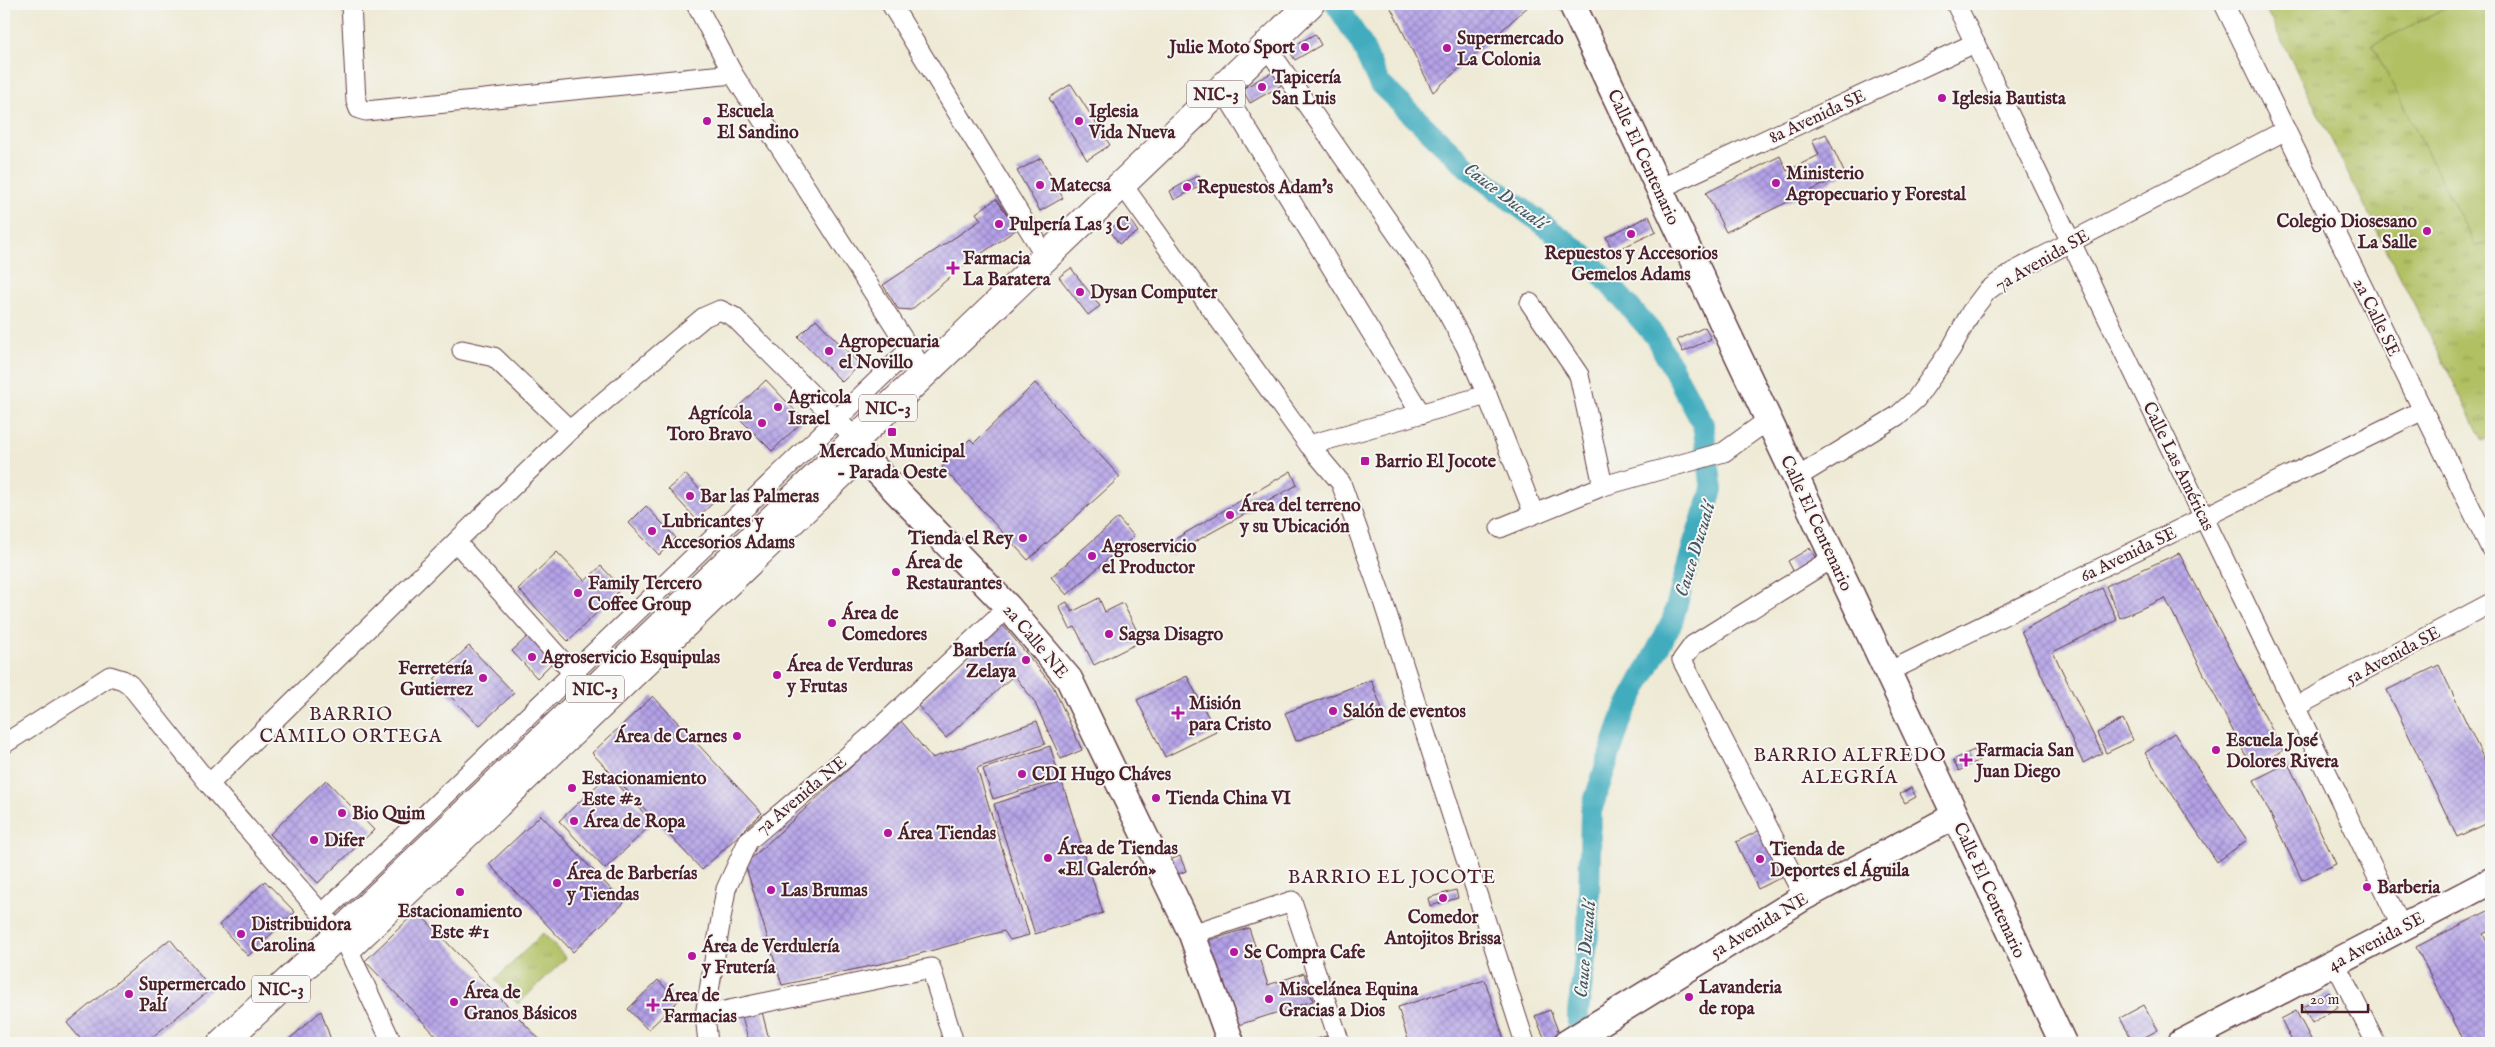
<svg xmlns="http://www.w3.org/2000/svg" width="2495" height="1047" font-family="'IM FELL English',serif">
	<defs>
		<pattern id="grass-tufts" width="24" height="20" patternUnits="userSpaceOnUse" patternTransform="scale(1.25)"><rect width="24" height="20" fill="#b0c062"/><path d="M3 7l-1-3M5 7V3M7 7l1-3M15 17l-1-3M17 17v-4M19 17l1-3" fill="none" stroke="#919b51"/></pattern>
		<pattern id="building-cross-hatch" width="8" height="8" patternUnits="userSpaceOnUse" patternTransform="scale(1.25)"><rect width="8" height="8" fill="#b3a2e8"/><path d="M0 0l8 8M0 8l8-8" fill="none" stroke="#9483bc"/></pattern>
	</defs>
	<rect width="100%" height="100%" fill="#f6f6f2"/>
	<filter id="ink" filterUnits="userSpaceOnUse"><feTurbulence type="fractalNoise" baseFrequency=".02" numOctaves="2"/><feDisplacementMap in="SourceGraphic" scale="10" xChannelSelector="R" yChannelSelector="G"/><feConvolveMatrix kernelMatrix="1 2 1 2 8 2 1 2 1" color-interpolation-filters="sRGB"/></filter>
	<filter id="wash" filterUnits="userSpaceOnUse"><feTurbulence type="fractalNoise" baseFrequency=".0096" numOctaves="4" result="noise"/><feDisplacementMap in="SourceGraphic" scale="20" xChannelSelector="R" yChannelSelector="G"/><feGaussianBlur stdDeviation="1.12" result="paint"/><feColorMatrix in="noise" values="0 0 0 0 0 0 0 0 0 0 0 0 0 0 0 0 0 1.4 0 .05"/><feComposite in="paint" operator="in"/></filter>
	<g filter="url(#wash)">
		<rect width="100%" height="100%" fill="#eeead5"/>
		<!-- grass -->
		<g fill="url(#grass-tufts)" stroke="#7d7046">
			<polygon points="2263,4 2491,4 2491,437 2483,441"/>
			<polygon points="543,933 566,958 518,1004 495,980"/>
		</g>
		<!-- garden -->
		<polygon fill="#b0c062" stroke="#7d7046" points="2455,4 2491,4 2491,240 2476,247 2372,45"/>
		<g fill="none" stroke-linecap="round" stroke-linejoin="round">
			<!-- canal -->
			<polyline stroke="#40acbe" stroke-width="22" points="1336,4 1361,43 1379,83 1469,169 1583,254 1655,336 1703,424 1712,490 1695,539 1672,622 1623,714 1591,811 1588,936 1578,1012 1578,1043"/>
		</g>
		<g id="blocks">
			<!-- building -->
			<g fill="url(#building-cross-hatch)">
				<polygon points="1389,4 1531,4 1433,92"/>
				<polygon points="1315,34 1321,45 1295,60 1288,49"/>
				<polygon points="1275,71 1282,85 1250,103 1242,89"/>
				<polygon points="1071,84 1110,145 1087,160 1049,98"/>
				<polygon points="1826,134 1845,174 1726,232 1706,193 1780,156 1787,171 1819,155 1812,140"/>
				<polygon points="1041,158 1063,198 1040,211 1017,171"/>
				<polygon points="1199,175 1204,184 1174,200 1170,191"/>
				<polygon points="996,199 1017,229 962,267 911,310 898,309 883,285 981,220 976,213"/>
				<polygon points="1649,216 1656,232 1613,252 1606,237"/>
				<polygon points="1128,217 1138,232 1119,244 1109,229"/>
				<polygon points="1071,268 1100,306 1088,315 1059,277"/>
				<polygon points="816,319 860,365 842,382 798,337"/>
				<polygon points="1705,327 1711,339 1683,352 1677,340"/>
				<polygon points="766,380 804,420 772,451 733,412"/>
				<polygon points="1035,383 1120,477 1028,560 942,467 970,439 974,443"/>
				<polygon points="1291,471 1297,485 1171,555 1165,545"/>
				<polygon points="685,474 713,503 696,519 668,489"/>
				<polygon points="646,506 676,538 659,555 629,523"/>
				<polygon points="1118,518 1134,536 1067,595 1051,577"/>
				<polygon points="1810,548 1818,563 1796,576 1788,561"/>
				<polygon points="557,552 585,581 601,566 622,588 568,641 518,589"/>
				<polygon points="2179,553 2283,751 2251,766 2165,598 2120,618 2106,586"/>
				<polygon points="2102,588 2117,620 2053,652 2102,753 2083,763 2021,631"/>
				<polygon points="1099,598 1105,612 1123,603 1142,641 1094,665 1075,627 1070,629 1059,606 1067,602 1072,612"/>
				<polygon points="1002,624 1053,686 1082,750 1061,759 1034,701 1014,675 946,738 918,706"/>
				<polygon points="528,636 553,662 537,678 512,651"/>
				<polygon points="469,646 514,693 479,726 434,679"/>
				<polygon points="2439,665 2491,774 2491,821 2457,837 2387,690"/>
				<polygon points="1187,676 1216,732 1165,757 1137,700"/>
				<polygon points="1371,680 1382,709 1296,741 1285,713"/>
				<polygon points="653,696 762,813 702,870 592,753"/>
				<polygon points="2123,719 2133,740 2106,753 2097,733"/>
				<polygon points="901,721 932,758 1037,721 1045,744 977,768 1029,935 1010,940 1004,931 889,962 782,985 745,864"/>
				<polygon points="2174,733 2247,840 2217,862 2145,753"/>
				<polygon points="1050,746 1060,779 993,799 983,769"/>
				<polygon points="1974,750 1979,760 1959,771 1953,760"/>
				<polygon points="2288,763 2336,864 2302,880 2254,780"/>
				<polygon points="608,775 653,823 605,869 559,821"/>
				<polygon points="326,780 374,830 318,883 270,834"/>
				<polygon points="1062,782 1103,913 1035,934 994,804"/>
				<polygon points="1911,788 1916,797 1905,803 1900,794"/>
				<polygon points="541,815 624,903 573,952 489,864"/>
				<polygon points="1762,829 1784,876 1758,889 1736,842"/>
				<polygon points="1180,856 1186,871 1174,876 1167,861"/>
				<polygon points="265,881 295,912 248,956 219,925"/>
				<polygon points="1456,890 1458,898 1430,906 1428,898"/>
				<polygon points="2490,910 2491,930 2483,934 2491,950 2491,1043 2465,1043 2416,947"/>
				<polygon points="417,911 543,1043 443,1043 365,961"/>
				<polygon points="1249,928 1268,985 1304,973 1313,1001 1235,1026 1207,941"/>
				<polygon points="170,939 211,989 145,1043 84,1043 67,1023"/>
				<polygon points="658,980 678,1001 648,1030 628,1009"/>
				<polygon points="1485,980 1505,1043 1409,1043 1398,1007"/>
				<polygon points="2329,992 2338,1007 2312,1023 2303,1007"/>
				<polygon points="2144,1005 2158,1030 2134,1043 2120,1018"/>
				<polygon points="761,1008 770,1043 749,1043 741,1013"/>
				<polygon points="1550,1010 1560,1036 1546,1042 1535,1016"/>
				<polygon points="321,1011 332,1043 285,1043"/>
				<polygon points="2296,1011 2313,1043 2293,1043 2281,1019"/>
				<polygon points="1326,1036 1328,1043 1305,1043"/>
			</g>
		</g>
	</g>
	<g filter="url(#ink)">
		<use href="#blocks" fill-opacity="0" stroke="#633d44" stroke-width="1"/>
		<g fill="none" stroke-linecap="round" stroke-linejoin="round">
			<!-- street casing -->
			<g stroke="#633d44" stroke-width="21">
				<g id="street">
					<polyline points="351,4 356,101 359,109 366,111 733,74"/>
					<polyline points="696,4 733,74 916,359"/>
					<polyline points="891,4 1046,257"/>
					<polyline points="1956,4 2402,928"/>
					<polyline points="2224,4 2491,549"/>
					<polyline points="1266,46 1431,283 1466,347 1487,395"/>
					<polyline points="1222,88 1421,414"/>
					<polyline points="1122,184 1309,445 1341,483 1381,595 1525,1043"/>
					<polyline points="1659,189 1975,43"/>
					<polyline points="1530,303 1579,375 1603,486"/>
					<polyline points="462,350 494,357 570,430"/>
					<polyline points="1309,445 1487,395 1534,514"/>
					<polyline points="1796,478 1897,416 1916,399 1951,349 1971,312 1987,291 2013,272 2286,130"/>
					<polyline points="1500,528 1603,486 1724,452 1768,420"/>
					<polyline points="456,542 580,681"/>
					<polyline points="1888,672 2423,410"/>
					<polyline points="2295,707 2491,603"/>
					<polyline points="4,744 110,676 123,680 130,685 209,784 339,934 348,949 392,1043"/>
					<polyline points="209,784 570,430 704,317 720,310 734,317 856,439"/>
					<polyline points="1804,897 1682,660 1693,645 1833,558"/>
					<polyline points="322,914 909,350"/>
					<polyline points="1192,934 1292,901 1340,1043"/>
					<polyline points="350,952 864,458"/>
					<polyline points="2335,963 2376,1043"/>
					<polyline points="705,1015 931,968 954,1043"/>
					<polyline points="708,1043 705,1015 726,889 748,841 871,736 1008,607"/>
				</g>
			</g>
			<!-- secondary casing -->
			<g stroke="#633d44" stroke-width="29">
				<g id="secondary">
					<polyline points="1572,4 2063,1043"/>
					<polyline points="851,444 1008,607 1069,679 1192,934 1231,1043"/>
					<polyline points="1567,1043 1804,897 1955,816"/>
					<polyline points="2181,1043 2491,881"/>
				</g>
			</g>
			<!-- primary casing -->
			<g stroke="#633d44" stroke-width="30">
				<polyline id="primary" points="222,1043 339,934 1310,4"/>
			</g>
			<!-- street -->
			<use href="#street" stroke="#fff" stroke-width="19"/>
			<!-- secondary -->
			<use href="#secondary" stroke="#fff" stroke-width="26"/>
			<!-- primary -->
			<use href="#primary" stroke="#fff" stroke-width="28"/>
		</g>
	</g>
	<!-- markers -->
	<g fill="#b5179e" stroke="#f6f6f2" stroke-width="2">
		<circle cx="1305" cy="47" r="5"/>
		<circle cx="1447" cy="48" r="5"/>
		<circle cx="1262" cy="87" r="5"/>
		<circle cx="1942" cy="98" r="5"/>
		<circle cx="707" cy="121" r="5"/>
		<circle cx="1079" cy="121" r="5"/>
		<circle cx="1776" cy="183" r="5"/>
		<circle cx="1040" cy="185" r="5"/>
		<circle cx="1187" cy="187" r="5"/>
		<circle cx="999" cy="224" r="5"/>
		<circle cx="2427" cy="231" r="5"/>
		<circle cx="1631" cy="234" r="5"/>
		<path d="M950.5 260.5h5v5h5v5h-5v5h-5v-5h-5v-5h5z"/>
		<circle cx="1080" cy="292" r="5"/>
		<circle cx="829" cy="351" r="5"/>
		<circle cx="778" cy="407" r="5"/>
		<circle cx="762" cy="423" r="5"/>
		<rect x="887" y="427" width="10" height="10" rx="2.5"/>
		<rect x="1360" y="456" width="10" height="10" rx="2.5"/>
		<circle cx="690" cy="496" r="5"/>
		<circle cx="1230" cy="515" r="5"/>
		<circle cx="652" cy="531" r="5"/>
		<circle cx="1023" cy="538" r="5"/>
		<circle cx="1092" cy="556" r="5"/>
		<circle cx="896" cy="572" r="5"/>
		<circle cx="578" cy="593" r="5"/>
		<circle cx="832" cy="623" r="5"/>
		<circle cx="1109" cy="634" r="5"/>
		<circle cx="532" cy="657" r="5"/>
		<circle cx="1026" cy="660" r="5"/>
		<circle cx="777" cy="675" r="5"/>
		<circle cx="483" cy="678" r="5"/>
		<circle cx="1333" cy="711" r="5"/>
		<path d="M1175.5 705.5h5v5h5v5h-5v5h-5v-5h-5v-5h5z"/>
		<circle cx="737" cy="736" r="5"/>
		<circle cx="2216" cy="750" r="5"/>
		<path d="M1963.5 752.5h5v5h5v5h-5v5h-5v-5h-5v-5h5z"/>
		<circle cx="1022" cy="774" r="5"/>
		<circle cx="572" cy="788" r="5"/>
		<circle cx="1156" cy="798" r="5"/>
		<circle cx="342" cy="813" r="5"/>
		<circle cx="574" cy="821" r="5"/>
		<circle cx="888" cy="833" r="5"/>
		<circle cx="314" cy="840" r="5"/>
		<circle cx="1048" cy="858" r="5"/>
		<circle cx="1760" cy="859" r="5"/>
		<circle cx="557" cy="883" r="5"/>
		<circle cx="2367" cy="887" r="5"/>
		<circle cx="771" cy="890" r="5"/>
		<circle cx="460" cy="892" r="5"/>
		<circle cx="1443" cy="898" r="5"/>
		<circle cx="241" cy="934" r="5"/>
		<circle cx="1234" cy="952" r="5"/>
		<circle cx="692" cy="956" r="5"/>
		<circle cx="129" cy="994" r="5"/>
		<circle cx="1689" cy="997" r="5"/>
		<circle cx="1269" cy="999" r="5"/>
		<circle cx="454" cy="1002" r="5"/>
		<path d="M650.5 997.5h5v5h5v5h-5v5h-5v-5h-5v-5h5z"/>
	</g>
	<g text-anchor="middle" stroke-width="4" stroke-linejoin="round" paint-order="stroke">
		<!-- shield labels -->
		<g fill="#f6f6f2" stroke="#7e6067" stroke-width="1">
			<rect x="1187" y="80.5" width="58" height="27" rx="4"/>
			<rect x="859" y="394.5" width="58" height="27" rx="4"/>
			<rect x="566" y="675.5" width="58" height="27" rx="4"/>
			<rect x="252" y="975.5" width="58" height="27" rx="4"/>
		</g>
		<g font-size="16" font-weight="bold" fill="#4a1f2b">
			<text x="1216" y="100">NIC-3</text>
			<text x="888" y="414">NIC-3</text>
			<text x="595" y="695">NIC-3</text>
			<text x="281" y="995">NIC-3</text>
		</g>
		<!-- poi labels -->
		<g font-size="18" font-weight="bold" fill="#4a1f2b" stroke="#f6f6f2" text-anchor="start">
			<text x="1457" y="44">Supermercado<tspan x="1457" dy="21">La Colonia</tspan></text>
			<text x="1295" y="53" text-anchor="end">Julie Moto Sport</text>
			<text x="1272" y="83">Tapicería<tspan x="1272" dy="21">San Luis</tspan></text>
			<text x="1952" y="104">Iglesia Bautista</text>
			<text x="717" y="117">Escuela<tspan x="717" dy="21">El Sandino</tspan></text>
			<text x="1089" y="117">Iglesia<tspan x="1089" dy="21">Vida Nueva</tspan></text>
			<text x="1786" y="179">Ministerio<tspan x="1786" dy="21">Agropecuario y Forestal</tspan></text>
			<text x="1050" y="191">Matecsa</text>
			<text x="1197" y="193">Repuestos Adam's</text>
			<text x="2417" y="227" text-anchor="end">Colegio Diosesano<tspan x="2417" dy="21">La Salle</tspan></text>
			<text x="1009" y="230">Pulpería Las 3 C</text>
			<text x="1631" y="259" text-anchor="middle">Repuestos y Accesorios<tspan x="1631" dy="21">Gemelos Adams</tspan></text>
			<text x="963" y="264">Farmacia<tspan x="963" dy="21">La Baratera</tspan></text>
			<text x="1090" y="298">Dysan Computer</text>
			<text x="839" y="347">Agropecuaria<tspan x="839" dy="21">el Novillo</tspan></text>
			<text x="788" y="403">Agricola<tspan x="788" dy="21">Israel</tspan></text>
			<text x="752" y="419" text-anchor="end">Agrícola<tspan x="752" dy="21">Toro Bravo</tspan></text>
			<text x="892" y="457" text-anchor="middle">Mercado Municipal<tspan x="892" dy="21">- Parada Oeste</tspan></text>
			<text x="1375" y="467">Barrio El Jocote</text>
			<text x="700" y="502">Bar las Palmeras</text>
			<text x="1240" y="511">Área del terreno<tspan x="1240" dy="21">y su Ubicación</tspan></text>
			<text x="662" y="527">Lubricantes y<tspan x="662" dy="21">Accesorios Adams</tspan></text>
			<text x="1013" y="544" text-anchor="end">Tienda el Rey</text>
			<text x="1102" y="552">Agroservicio<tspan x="1102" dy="21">el Productor</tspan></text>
			<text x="906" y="568">Área de<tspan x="906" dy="21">Restaurantes</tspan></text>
			<text x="588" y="589">Family Tercero<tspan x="588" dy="21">Coffee Group</tspan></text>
			<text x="842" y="619">Área de<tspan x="842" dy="21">Comedores</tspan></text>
			<text x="1119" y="640">Sagsa Disagro</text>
			<text x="1016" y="656" text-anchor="end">Barbería<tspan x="1016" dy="21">Zelaya</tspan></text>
			<text x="542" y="663">Agroservicio Esquipulas</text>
			<text x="787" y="671">Área de Verduras<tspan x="787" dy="21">y Frutas</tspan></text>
			<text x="473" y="674" text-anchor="end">Ferretería<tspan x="473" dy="21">Gutierrez</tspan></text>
			<text x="1189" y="709">Misión<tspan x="1189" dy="21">para Cristo</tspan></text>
			<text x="1343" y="717">Salón de eventos</text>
			<text x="727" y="742" text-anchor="end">Área de Carnes</text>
			<text x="2226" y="746">Escuela José<tspan x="2226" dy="21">Dolores Rivera</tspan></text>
			<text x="1976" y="756">Farmacia San<tspan x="1976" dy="21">Juan Diego</tspan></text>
			<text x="1032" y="780">CDI Hugo Cháves</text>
			<text x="582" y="784">Estacionamiento<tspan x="582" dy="21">Este #2</tspan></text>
			<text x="1166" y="804">Tienda China VI</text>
			<text x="352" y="819">Bio Quim</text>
			<text x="584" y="827">Área de Ropa</text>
			<text x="898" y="839">Área Tiendas</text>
			<text x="324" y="846">Difer</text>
			<text x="1058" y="854">Área de Tiendas<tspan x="1058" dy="21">«El Galerón»</tspan></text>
			<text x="1770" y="855">Tienda de<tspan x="1770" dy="21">Deportes el Águila</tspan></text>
			<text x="567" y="879">Área de Barberías<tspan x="567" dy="21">y Tiendas</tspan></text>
			<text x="2377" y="893">Barberia</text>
			<text x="781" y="896">Las Brumas</text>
			<text x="460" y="917" text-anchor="middle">Estacionamiento<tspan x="460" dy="21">Este #1</tspan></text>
			<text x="1443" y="923" text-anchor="middle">Comedor<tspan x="1443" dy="21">Antojitos Brissa</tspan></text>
			<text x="251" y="930">Distribuidora<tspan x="251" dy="21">Carolina</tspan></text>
			<text x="702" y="952">Área de Verdulería<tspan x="702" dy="21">y Frutería</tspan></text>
			<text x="1244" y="958">Se Compra Cafe</text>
			<text x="139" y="990">Supermercado<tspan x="139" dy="21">Palí</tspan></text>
			<text x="1699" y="993">Lavanderia<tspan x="1699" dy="21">de ropa</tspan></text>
			<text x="1279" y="995">Miscelánea Equina<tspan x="1279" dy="21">Gracias a Dios</tspan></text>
			<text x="464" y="998">Área de<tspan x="464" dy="21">Granos Básicos</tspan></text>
			<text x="663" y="1001">Área de<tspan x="663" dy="21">Farmacias</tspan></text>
		</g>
		<!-- street labels -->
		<g font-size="18" fill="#4a1f2b" stroke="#f6f6f2">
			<text transform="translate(1817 116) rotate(-25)" y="6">8a Avenida SE</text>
			<text transform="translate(1644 157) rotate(65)" y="6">Calle El Centenario</text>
			<text transform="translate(2042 260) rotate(-30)" y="6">7a Avenida SE</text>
			<text transform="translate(2377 317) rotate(64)" y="6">2a Calle SE</text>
			<text transform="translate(2179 466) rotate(64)" y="6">Calle Las Américas</text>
			<text transform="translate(1817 523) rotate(65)" y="6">Calle El Centenario</text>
			<text transform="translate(2128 554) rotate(-26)" y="6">6a Avenida SE</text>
			<text transform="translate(1036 641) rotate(50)" y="6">2a Calle NE</text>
			<text transform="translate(2393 655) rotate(-28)" y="6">5a Avenida SE</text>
			<text transform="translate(801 795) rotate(-40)" y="6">7a Avenida NE</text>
			<text transform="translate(1990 890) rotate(65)" y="6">Calle El Centenario</text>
			<text transform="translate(1759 925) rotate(-31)" y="6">5a Avenida NE</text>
			<text transform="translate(2376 941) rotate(-28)" y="6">4a Avenida SE</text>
		</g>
		<!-- water labels -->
		<g font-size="19" font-style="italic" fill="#465766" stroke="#f6f6f2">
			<text transform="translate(1506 195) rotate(37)" y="7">Cauce Ducualí</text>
			<text transform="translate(1694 549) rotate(-73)" y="7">Cauce Ducualí</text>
			<text transform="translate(1584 949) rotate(-85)" y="7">Cauce Ducualí</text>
		</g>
		<!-- neighbourhood labels -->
		<g font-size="19" letter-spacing="1" fill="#4a1f2b" stroke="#f6f6f2">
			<text x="351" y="720">BARRIO<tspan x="351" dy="22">CAMILO ORTEGA</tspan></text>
			<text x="1850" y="761">BARRIO ALFREDO<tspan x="1850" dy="22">ALEGRÍA</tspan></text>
			<text x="1392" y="883">BARRIO EL JOCOTE</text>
		</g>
	</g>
	<!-- margin -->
	<rect width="2495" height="1047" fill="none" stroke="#f6f6f2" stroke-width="20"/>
	<!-- scale -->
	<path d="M2302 1004v8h66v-8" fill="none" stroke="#4a1f2b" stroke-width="2.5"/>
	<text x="2310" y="1004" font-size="15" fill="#4a1f2b" stroke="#f6f6f2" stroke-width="4" paint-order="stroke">20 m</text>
</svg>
